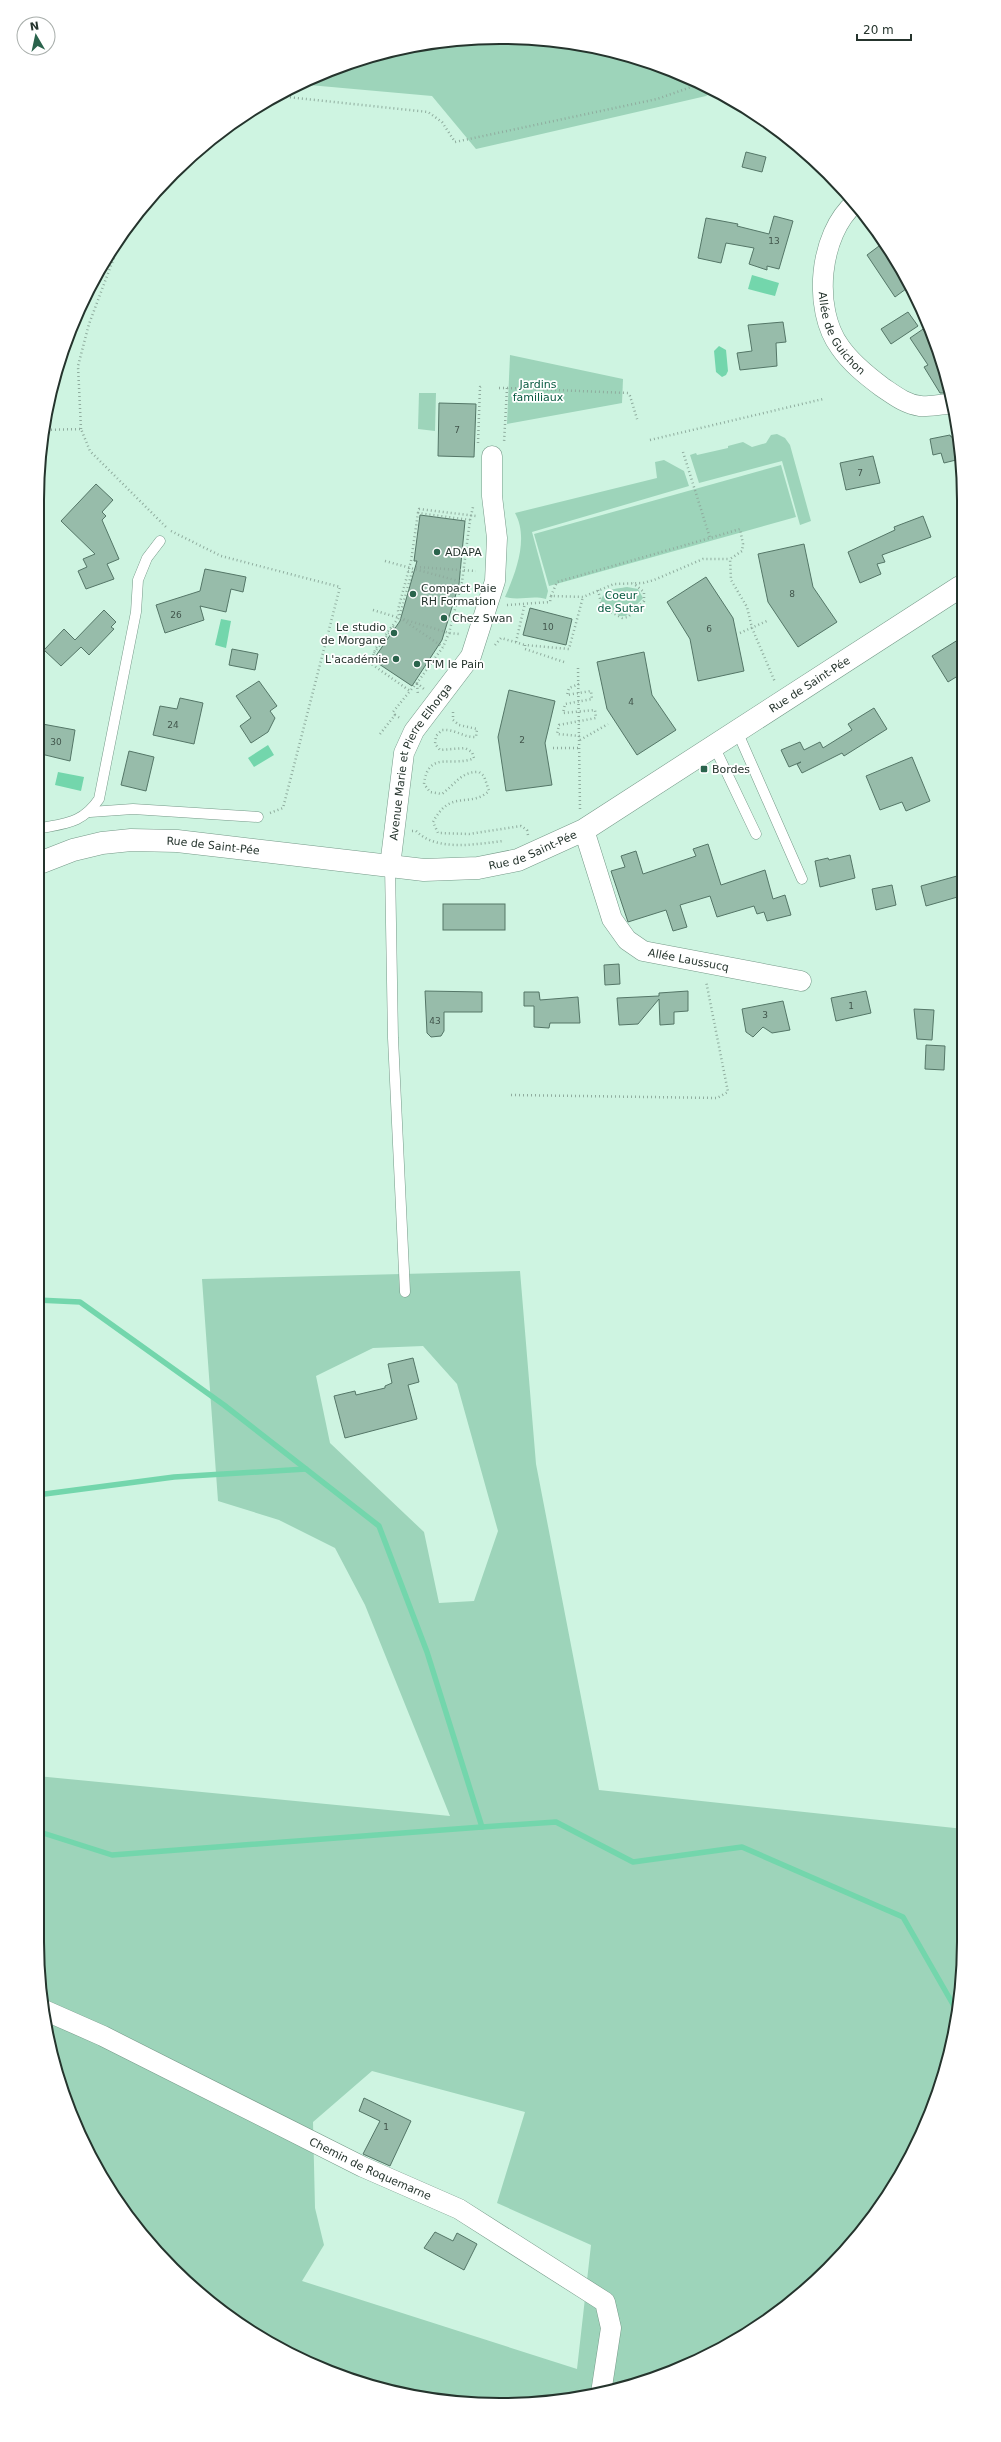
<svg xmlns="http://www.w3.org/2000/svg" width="1001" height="2442" font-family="'DejaVu Sans',sans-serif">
	<rect width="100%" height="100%" fill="#cef4e1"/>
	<!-- green -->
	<g fill="#9dd4ba" fill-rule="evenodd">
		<polygon points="470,38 561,41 649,62 711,92 706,96 476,149 432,96 298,84 380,53"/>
		<polygon points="510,355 623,379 622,403 507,424"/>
		<polygon points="419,393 436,393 435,431 418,429"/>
		<polygon points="777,434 785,438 790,445 811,521 800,525 782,461 699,483 690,455 696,453 697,455 728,448 728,446 743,442 752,447 766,443 771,435"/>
		<path d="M664,460L684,471L689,486L532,532L548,591L546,599C531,595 521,601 505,597C516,572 529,538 515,513L657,478L655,462Z"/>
		<polygon points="781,465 796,517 549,586 534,534"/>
		<path d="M627,587L638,589L643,598L626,616H620L601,601C604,588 616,589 627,587Z"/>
		<path d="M520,1271L536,1464L599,1790L964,1829C964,1886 969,1946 960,2003C952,2051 938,2100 917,2144C897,2186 868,2224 837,2257C827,2268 818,2279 807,2289C779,2315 746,2333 713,2351C543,2442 329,2413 188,2281C176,2269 161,2258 151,2245C141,2234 134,2221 125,2210C99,2173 75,2131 61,2087C29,1987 37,1879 37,1776L450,1816L365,1605L335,1548L279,1520L218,1501L202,1279ZM423,1346L457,1384L498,1531L474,1601L439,1603L424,1532L330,1443L316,1376L373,1348ZM372,2071L525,2112L497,2203L591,2245L577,2369L302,2281L324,2245L315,2208L313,2122Z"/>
	</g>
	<!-- water -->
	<g fill="#73d6ac">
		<polygon points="752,275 779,283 775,296 748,289"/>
		<polygon points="719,346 726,350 728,371 726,375 722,377 716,372 714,351"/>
		<polygon points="221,619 231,621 226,648 215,645"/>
		<polygon points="268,745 274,755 254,767 248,758"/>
		<polygon points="58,772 84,777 81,791 55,785"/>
	</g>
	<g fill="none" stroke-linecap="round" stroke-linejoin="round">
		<!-- stream -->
		<g stroke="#73d6ac" stroke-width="5.5">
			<polyline points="37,1300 80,1302 224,1405 379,1526 427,1652 482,1827 556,1822 633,1862 742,1847 903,1917 958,2013"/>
			<polyline points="37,1495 174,1477 306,1469"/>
			<polyline points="37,1833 43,1833 112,1855 482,1827"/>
		</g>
	</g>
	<!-- building -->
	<g fill="#97bcaa" stroke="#547667">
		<polygon points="746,152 766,157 762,172 742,167"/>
		<polygon points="774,216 793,221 779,269 767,266 767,270 749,264 754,248 726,243 721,263 698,258 706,218 738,224 737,226 769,234"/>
		<polygon points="883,243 902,269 910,286 895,297 867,255"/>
		<polygon points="908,312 918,326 891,344 881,329"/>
		<polygon points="783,322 786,342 776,343 777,366 740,370 737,353 752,351 748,325"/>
		<polygon points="929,325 940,367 947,393 940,393 924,367 928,365 910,338"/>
		<polygon points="439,403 476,404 474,457 438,456"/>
		<polygon points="950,435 951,437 959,435 960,459 944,463 941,453 933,455 930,439"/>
		<polygon points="873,456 880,483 846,490 840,463"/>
		<polygon points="96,484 113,500 102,512 106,516 102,520 119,559 107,564 114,579 86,589 78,571 87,567 83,559 95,554 61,521"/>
		<polygon points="420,515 465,521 459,584 442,640 412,686 373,660 400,621 417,561 414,561"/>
		<polygon points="923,516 931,537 882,555 885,562 877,564 881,574 860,583 848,552 895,530 894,527"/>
		<polygon points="804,544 813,587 837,622 798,647 768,602 758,554"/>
		<polygon points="205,569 246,577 243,592 231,589 226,612 200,606 204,620 165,633 156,605 200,591"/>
		<polygon points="706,577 733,618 744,671 698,681 690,639 667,602"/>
		<polygon points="530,608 572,619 566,645 523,635"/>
		<polygon points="104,610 116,622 111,627 114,629 89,655 81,647 61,666 44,650 64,629 75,640"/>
		<polygon points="961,638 961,674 948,682 932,656"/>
		<polygon points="232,649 258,654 255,670 229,665"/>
		<polygon points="644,652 652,695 676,730 637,755 607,709 597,662"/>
		<polygon points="259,681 277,706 270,711 275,718 268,732 251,743 240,726 251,718 236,696"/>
		<polygon points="509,690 555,701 545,743 552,785 506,791 498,737"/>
		<polygon points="180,698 203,703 194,744 153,735 160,706 177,709"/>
		<polygon points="874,708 887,729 844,756 842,753 802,773 797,764 801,762 789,767 781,750 800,742 804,750 820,742 823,748 852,730 848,724"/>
		<polygon points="37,723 75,730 70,761 37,753"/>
		<polygon points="129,751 154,757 146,791 121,785"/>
		<polygon points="912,757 930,801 906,811 902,802 880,810 866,776"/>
		<polygon points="708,844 721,885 765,870 773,899 785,895 791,915 767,921 764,912 757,914 754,906 717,917 710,896 680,905 687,927 673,931 666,910 628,922 611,871 625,867 621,856 636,851 643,874 696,856 693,849"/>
		<polygon points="850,855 855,878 820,887 815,861 828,858 829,860"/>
		<polygon points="957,876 961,896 926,906 921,886"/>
		<polygon points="892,885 896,905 876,910 872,889"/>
		<rect x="443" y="904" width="62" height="26"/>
		<polygon points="619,964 620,984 605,985 604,965"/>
		<polygon points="425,991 482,992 482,1012 444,1012 444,1031 441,1036 431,1037 427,1033"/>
		<polygon points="688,991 688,1011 674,1012 674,1024 660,1025 659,999 638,1024 619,1025 617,998 659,996 659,993"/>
		<polygon points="866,991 871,1013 836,1021 831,998"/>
		<polygon points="524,992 539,992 540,1000 578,997 580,1023 550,1023 549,1028 534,1027 534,1006 524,1006"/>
		<polygon points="783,1001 790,1030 772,1033 763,1027 753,1037 746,1032 742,1009"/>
		<polygon points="914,1009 934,1010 932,1040 917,1039"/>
		<polygon points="926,1045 945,1046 944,1070 925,1069"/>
		<polygon points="413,1358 419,1382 408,1385 417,1419 345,1438 334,1396 355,1391 356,1395 385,1388 385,1386 392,1383 388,1364"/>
		<polygon points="364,2098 411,2121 390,2166 363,2154 380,2121 359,2111"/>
		<polygon points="435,2232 453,2241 457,2233 477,2244 464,2270 424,2248"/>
	</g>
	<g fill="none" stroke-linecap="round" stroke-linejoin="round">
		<!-- service casing -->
		<g stroke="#759988" stroke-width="11">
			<g id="service">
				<polyline points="737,731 802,879"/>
				<polyline points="714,746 756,834"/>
				<polyline points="90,812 133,809 258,817"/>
				<path d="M37,829C65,823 82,824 99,799L136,612L138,580L147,558L160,541"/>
				<polyline points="390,866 393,1038 405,1292"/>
			</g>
		</g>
		<!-- minor casing -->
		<g stroke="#759988" stroke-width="21">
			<g id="minor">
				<path id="s1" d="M855,203C819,234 812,309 840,347C851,363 866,375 882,387C894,395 905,404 920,406C929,407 941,404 950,404"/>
				<path id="s2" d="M584,830L612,919L627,940L643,951L801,981"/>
				<path id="s3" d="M390,866L404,753L414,731L471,656L495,581L497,538L492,496V456"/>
				<path id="s4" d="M44,2010L103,2036L363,2167L459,2209L605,2302L611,2328L601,2393"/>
			</g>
		</g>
		<!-- secondary casing -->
		<g stroke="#759988" stroke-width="23">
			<g id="secondary">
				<path id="s5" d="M37,864L73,850L102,843L131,840L177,841L424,870L478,868L518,860L584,830L960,587"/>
			</g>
		</g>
		<!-- path -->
		<g stroke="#8fac9e" stroke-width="2.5" stroke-dasharray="1 3" stroke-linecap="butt">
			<polyline points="278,96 428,112 442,122 455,142 657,99 697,85"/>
			<polyline points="499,388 507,388 504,443"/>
			<polyline points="507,388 628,393 630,396 638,422"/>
			<polyline points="81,429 78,366 89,324 121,239"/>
			<polyline points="43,430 81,429 90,451 167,528"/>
			<polyline points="650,440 823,399"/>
			<polyline points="478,443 480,387 483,385"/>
			<polyline points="683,452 710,538 740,529 743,544 742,551 730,559 731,580 747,607 752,628 775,682"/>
			<polyline points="418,513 419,509 476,516"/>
			<polyline points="470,520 473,507"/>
			<polyline points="171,531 221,556 340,587 283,808 270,813"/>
			<polyline points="385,561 462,582 449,633 443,647 417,683 424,689"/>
			<polyline points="416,567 476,571"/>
			<polyline points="598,590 602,607 622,618 628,617 644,601 644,592 633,583"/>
			<polyline points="551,596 557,582 710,538"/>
			<polyline points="507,605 550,602 551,596 583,597 614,584 643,583 654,580 703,559 730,559"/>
			<polyline points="373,610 449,633 459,634"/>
			<polyline points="400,615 412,572 408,571"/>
			<polyline points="403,620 443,647"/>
			<polyline points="740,633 769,620"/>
			<polyline points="516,642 525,603"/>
			<polyline points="495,645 501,638 525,645"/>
			<polyline points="374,653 395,625"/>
			<polyline points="564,662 525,649 525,645 569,649 583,597"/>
			<polyline points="578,668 580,809"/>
			<polyline points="417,683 410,691 370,663 376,648 399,617 398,610 411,561 418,513 470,520 462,582"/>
			<polyline points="417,684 418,695"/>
			<polyline points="579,684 569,688 567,695 591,691 592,699 565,704 563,713 595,710 596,718 559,725 557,734 580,736"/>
			<path d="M453,712V720L459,725L477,729L476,737C464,738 456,729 442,730L436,736L435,744L440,750L465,748L472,752L474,758C454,768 428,749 424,784L430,792L442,794C455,784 462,771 479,772L484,776L489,791C469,809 451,788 433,822L438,833L469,834L521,826L527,830L528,835"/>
			<polyline points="395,715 393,712 410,691"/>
			<polyline points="380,734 395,715 400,718"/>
			<polyline points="580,740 608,724"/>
			<polyline points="553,748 580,748"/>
			<path d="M412,831H416C437,852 476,844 503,841"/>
			<polyline points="511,1095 717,1098 728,1092 706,981"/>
		</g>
		<!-- service -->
		<use href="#service" stroke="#fff" stroke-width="10"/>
		<!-- minor -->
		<use href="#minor" stroke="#fff" stroke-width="20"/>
		<!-- secondary -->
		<use href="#secondary" stroke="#fff" stroke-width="22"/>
	</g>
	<!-- markers -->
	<g fill="#2a634c" stroke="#fff" stroke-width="1.5">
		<circle cx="437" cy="552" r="4"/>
		<circle cx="413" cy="594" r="4"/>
		<circle cx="444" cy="618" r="4"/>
		<circle cx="394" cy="633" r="4"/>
		<circle cx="396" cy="659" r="4"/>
		<circle cx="417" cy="664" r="4"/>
		<rect x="700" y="765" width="8" height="8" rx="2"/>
	</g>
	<g text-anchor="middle" stroke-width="3.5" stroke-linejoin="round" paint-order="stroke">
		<!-- number labels -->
		<g font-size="9" fill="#42564c">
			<text x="774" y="244">13</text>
			<text x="457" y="433">7</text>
			<text x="860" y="476">7</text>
			<text x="792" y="597">8</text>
			<text x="176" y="618">26</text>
			<text x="548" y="630">10</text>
			<text x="709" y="632">6</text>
			<text x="631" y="705">4</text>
			<text x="173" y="728">24</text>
			<text x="522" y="743">2</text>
			<text x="56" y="745">30</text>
			<text x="851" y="1009">1</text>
			<text x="765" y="1018">3</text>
			<text x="435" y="1024">43</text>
			<text x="386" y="2130">1</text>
		</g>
		<!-- street labels -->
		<g font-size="11" fill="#25342d" stroke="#fff">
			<text dy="4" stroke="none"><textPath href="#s1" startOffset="144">Allée de Guichon</textPath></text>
			<text dy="4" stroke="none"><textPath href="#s5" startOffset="828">Rue de Saint-Pée</textPath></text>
			<text dy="4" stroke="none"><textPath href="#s3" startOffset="111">Avenue Marie et Pierre Elhorga</textPath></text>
			<text dy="4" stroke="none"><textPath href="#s5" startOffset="180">Rue de Saint-Pée</textPath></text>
			<text dy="4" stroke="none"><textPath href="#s5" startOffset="504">Rue de Saint-Pée</textPath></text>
			<text dy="4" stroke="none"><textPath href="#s2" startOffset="185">Allée Laussucq</textPath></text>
			<text dy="4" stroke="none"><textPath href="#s4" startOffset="363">Chemin de Roquemarne</textPath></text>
		</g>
		<!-- park labels -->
		<g font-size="11" fill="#06593f" stroke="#fff">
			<text x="538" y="388">Jardins<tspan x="538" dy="13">familiaux</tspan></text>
			<text x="621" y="599">Coeur<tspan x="621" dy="13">de Sutar</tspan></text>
		</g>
		<!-- poi labels -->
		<g font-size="11" fill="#25342d" stroke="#fff" text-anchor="start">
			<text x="445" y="556">ADAPA</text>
			<text x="421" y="592">Compact Paie<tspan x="421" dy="13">RH Formation</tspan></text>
			<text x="452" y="622">Chez Swan</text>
			<text x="386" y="631" text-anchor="end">Le studio<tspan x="386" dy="13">de Morgane</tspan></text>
			<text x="388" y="663" text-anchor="end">L'académie</text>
			<text x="425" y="668">T'M le Pain</text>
			<text x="712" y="773">Bordes</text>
		</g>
	</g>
	<!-- crop -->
	<path d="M0 0H1001V2442H0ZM500 44H501A456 456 0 0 1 957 500V1942A456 456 0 0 1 501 2398H500A456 456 0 0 1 44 1942V500A456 456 0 0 1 500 44Z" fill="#fff" fill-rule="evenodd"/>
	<path fill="none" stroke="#25342d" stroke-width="2" d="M500 44H501A456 456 0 0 1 957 500V1942A456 456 0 0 1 501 2398H500A456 456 0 0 1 44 1942V500A456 456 0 0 1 500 44Z"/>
	<!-- north arrow -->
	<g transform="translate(36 36) rotate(351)"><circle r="19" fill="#ffffff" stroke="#a8aeab"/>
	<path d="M0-3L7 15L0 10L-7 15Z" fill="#2a634c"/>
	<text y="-6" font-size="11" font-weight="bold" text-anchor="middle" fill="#25342d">N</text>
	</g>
	<!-- scale -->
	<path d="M857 34v6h54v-6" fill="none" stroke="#25342d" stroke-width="2"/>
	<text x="863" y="34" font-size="12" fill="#25342d" stroke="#ffffff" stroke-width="3" paint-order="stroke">20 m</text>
</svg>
